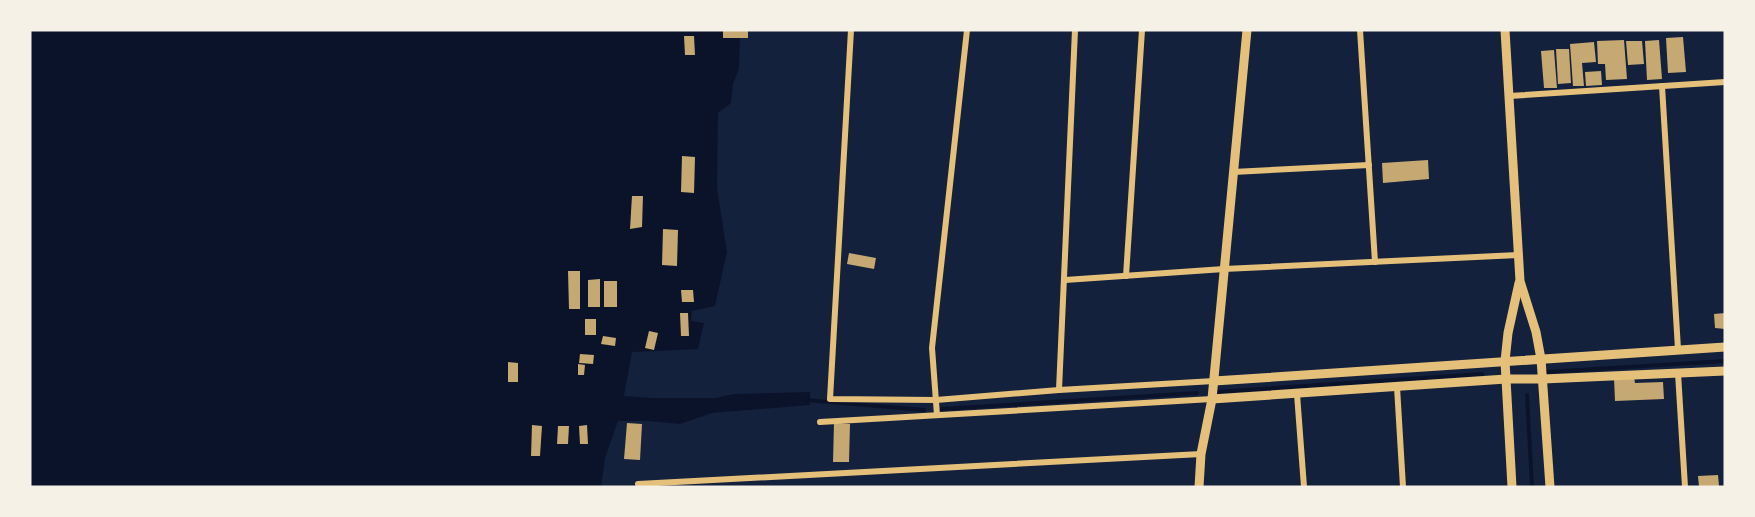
<svg xmlns="http://www.w3.org/2000/svg" width="1755" height="517" font-family="'Archivo Narrow',sans-serif">
	<rect width="100%" height="100%" fill="#14213d"/>
	<!-- water -->
	<polygon fill="#0b132b" points="30,30 740,30 739,69 733,84 731,103 718,113 717,188 727,252 715,306 692,311 691,321 704,323 698,349 632,352 624,396 652,398 716,398 734,394 810,392 810,405 712,413 680,424 647,421 618,421 605,458 601,487 30,487"/>
	<g fill="none" stroke-linecap="round" stroke-linejoin="round">
		<!-- stream -->
		<g stroke="#0b132b" stroke-width="4">
			<polyline points="1547,372 1725,361"/>
			<polyline points="1216,392 1482,374"/>
			<polyline points="1527,395 1532,487"/>
			<polyline points="806,400 924,410"/>
			<polyline points="942,409 1197,393"/>
		</g>
	</g>
	<!-- building -->
	<g fill="#c6a872">
		<rect x="723" y="30" width="25" height="8"/>
		<polygon points="684,36 694,36 695,55 685,55"/>
		<polygon points="1683,37 1686,72 1668,73 1666,38"/>
		<polygon points="1624,40 1627,79 1606,80 1605,64 1598,64 1597,41"/>
		<polygon points="1659,40 1662,79 1647,80 1645,41"/>
		<polygon points="1626,41 1642,41 1644,64 1628,65"/>
		<polygon points="1594,42 1596,62 1582,63 1584,86 1573,86 1570,44"/>
		<polygon points="1556,49 1569,49 1571,83 1558,84"/>
		<polygon points="1554,50 1557,88 1544,88 1541,51"/>
		<polygon points="1601,71 1602,85 1586,86 1585,72"/>
		<polygon points="682,156 695,157 694,193 681,192"/>
		<polygon points="1428,160 1429,179 1383,183 1382,163"/>
		<polygon points="632,196 643,196 642,227 630,229"/>
		<polygon points="663,229 678,230 677,266 662,265"/>
		<polygon points="849,253 876,258 874,269 847,264"/>
		<polygon points="568,271 580,271 580,309 569,309"/>
		<polygon points="600,279 600,307 588,307 588,280"/>
		<rect x="604" y="281" width="13" height="26"/>
		<polygon points="681,290 693,290 694,302 682,302"/>
		<polygon points="680,313 688,313 689,336 681,336"/>
		<polygon points="1725,313 1725,329 1715,328 1714,314"/>
		<rect x="585" y="319" width="11" height="16"/>
		<polygon points="649,331 658,333 654,350 645,348"/>
		<polygon points="603,336 616,338 615,346 601,344"/>
		<polygon points="580,354 594,355 593,364 579,363"/>
		<polygon points="508,362 518,363 518,382 508,382"/>
		<polygon points="578,364 585,365 584,375 578,375"/>
		<polygon points="1634,377 1635,383 1663,382 1664,399 1615,401 1614,378"/>
		<polygon points="627,423 642,424 640,460 624,459"/>
		<polygon points="834,423 850,424 849,462 833,462"/>
		<polygon points="532,425 542,426 540,456 531,456"/>
		<polygon points="587,425 588,444 580,444 579,426"/>
		<polygon points="558,426 569,426 568,444 557,444"/>
		<polygon points="1718,475 1719,486 1699,487 1698,476"/>
	</g>
	<g fill="none" stroke-linecap="round" stroke-linejoin="round">
		<!-- minor -->
		<g stroke="#e5c07b" stroke-width="6">
			<polyline points="851,30 830,399 936,400 1059,390 1214,381"/>
			<polyline points="1360,30 1375,262"/>
			<polyline points="1662,86 1678,349"/>
			<polyline points="1509,96 1725,82"/>
			<polyline points="1233,172 1369,165"/>
			<polyline points="1126,276 1142,30"/>
			<polyline points="1065,280 1224,269 1518,255"/>
			<polyline points="1678,373 1685,487"/>
			<polyline points="1397,387 1403,487"/>
			<polyline points="1059,390 1075,30"/>
			<polyline points="1297,394 1304,487"/>
			<polyline points="937,415 932,348 967,30"/>
			<polyline points="820,422 1212,399"/>
			<polyline points="638,484 1201,454"/>
		</g>
		<!-- tertiary -->
		<g stroke="#e5c07b" stroke-width="9">
			<polyline points="1505,30 1520,281 1536,332 1541,359 1550,487"/>
			<polyline points="1214,381 1725,347"/>
			<polyline points="1212,399 1506,379 1543,379 1725,371"/>
			<polyline points="1199,487 1201,454 1212,399 1247,30"/>
			<polyline points="1512,487 1505,361 1508,333 1519,283"/>
		</g>
	</g>
	<!-- border -->
	<rect width="1755" height="517" fill="none" stroke="#f6f1e7" stroke-width="63"/>
</svg>
